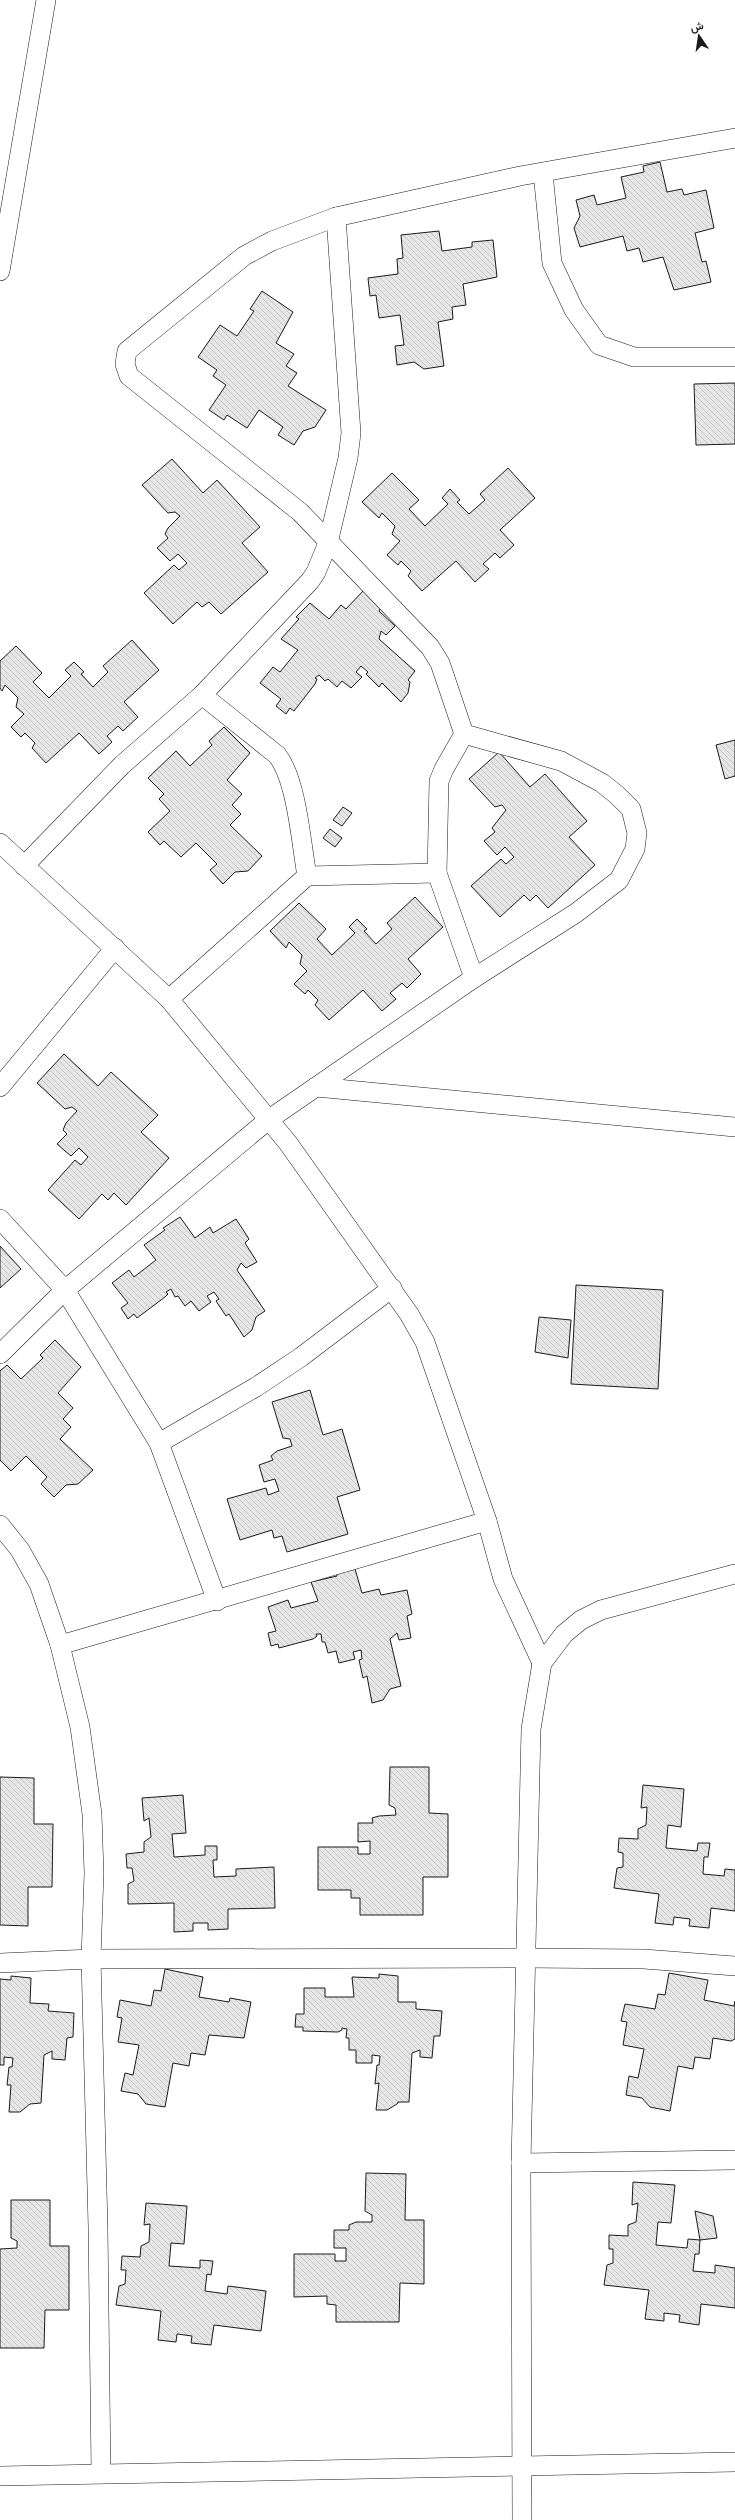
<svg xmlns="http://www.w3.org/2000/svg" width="735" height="2520" font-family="Spectral,Vazirmatn,serif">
	<defs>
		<pattern id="building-back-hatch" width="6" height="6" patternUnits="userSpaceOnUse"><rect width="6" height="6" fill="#e6e6e6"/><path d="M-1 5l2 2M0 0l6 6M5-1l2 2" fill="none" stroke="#c5c5c5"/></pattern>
	</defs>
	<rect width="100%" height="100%" fill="#fff"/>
	<!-- building -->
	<g fill="url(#building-back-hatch)" stroke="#1a1a1a">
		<polygon points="660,162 667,192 682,189 684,195 706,190 714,228 695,233 702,262 706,261 711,282 674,290 663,257 643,262 639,248 627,251 623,236 580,247 574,228 580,216 576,200 594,195 597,205 626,198 621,177 644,172 643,166"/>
		<polygon points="439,231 442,251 472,247 472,242 493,240 497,277 463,284 466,305 452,307 453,319 438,322 444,366 424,369 414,362 397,365 395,346 404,345 400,315 379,318 376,295 370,296 368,278 398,274 397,259 403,258 401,235"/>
		<polygon points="262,291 293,312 276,343 294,354 286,366 297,373 288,386 326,410 315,427 303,431 294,445 278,435 283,427 259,410 247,428 227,415 224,420 209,410 226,385 213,376 217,370 198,357 220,325 237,336 254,311 250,309"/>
		<polygon points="735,383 735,444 696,445 694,384"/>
		<polygon points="172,459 203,493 217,480 260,527 242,543 268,572 221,614 209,602 202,607 197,602 173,624 144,593 174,565 179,570 187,563 178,554 170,561 157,548 168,538 165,534 168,528 180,516 175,512 168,513 142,485"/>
		<polygon points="508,468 535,498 500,530 514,545 500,558 495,553 483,564 489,569 475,582 456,561 422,591 408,576 411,571 401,561 398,565 387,555 400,541 392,534 395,526 382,513 379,518 362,502 392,473 419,500 409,509 425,526 448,504 442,498 450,489 460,500 457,502 469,514 485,500 480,494"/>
		<polygon points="364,590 382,606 379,611 395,626 386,635 381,631 379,639 415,671 408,680 410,682 408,693 401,702 382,683 379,687 366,674 368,672 361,666 356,672 362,677 351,688 342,681 337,687 328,679 325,681 319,675 315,678 317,679 315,684 294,711 290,708 286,714 276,706 281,699 260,683 273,667 280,672 298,650 281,639 299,619 296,617 310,603 329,619 341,605 346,609"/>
		<polygon points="132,640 159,670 124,702 138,717 123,731 118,726 107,736 112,742 99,754 79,733 46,763 32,748 35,743 25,733 21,737 11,727 24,714 16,707 18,698 5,685 2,691 0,688 0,661 16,646 42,673 33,682 49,698 71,676 65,670 74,662 84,672 81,674 93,687 108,672 103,666"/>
		<polygon points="224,727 250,753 227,780 242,794 232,805 241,814 230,825 262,856 248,871 235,872 223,884 210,870 217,864 196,843 181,857 164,841 160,845 148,832 170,811 159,799 164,794 148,778 176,751 190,766 212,745 209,741"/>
		<polygon points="735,740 735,776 725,779 716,745"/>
		<polygon points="499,752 530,787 545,774 587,821 569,837 595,865 548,908 536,895 530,901 524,895 500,917 471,886 501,859 506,864 514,857 505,847 497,855 484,841 495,832 492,828 506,810 502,805 495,807 469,779"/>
		<polygon points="343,807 352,813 342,826 333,820"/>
		<polygon points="330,829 342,838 335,847 323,838"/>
		<polygon points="415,897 443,927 408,959 421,974 407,988 402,983 390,993 396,999 382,1011 363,990 329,1020 315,1005 318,1000 308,990 305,994 294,984 307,971 300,964 302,955 289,942 286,948 270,931 299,903 326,929 317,939 332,955 355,933 349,927 357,919 367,929 364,931 376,944 392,929 387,923"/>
		<polygon points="64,1054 98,1086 111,1072 158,1115 141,1132 169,1158 126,1205 114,1193 108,1200 102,1194 79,1219 48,1190 75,1160 81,1165 88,1157 79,1148 71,1156 57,1144 67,1134 63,1130 66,1123 77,1111 72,1107 65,1109 37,1083"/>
		<polygon points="180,1217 195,1238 210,1227 213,1233 236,1219 249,1239 245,1243 257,1262 246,1268 241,1263 237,1270 265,1311 256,1317 252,1330 244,1337 229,1314 226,1316 216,1301 219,1299 214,1292 207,1296 211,1302 199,1311 191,1301 185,1306 178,1296 175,1297 171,1289 166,1292 168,1294 165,1297 137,1318 134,1314 128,1319 121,1308 128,1303 112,1283 129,1270 134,1277 156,1260 144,1245 165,1230 163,1228"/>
		<polygon points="0,1246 21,1269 0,1288"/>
		<polygon points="576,1285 663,1290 658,1389 571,1384"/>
		<polygon points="539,1317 571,1320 568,1358 535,1352"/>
		<polygon points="55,1340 81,1367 58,1393 73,1408 63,1419 71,1427 60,1439 93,1470 78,1484 66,1485 54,1497 41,1484 47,1477 26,1456 11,1471 0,1460 0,1371 7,1365 21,1379 43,1358 40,1355"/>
		<polygon points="310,1390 323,1435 342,1429 360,1490 337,1497 348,1534 287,1552 282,1536 274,1538 272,1530 240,1540 227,1499 266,1488 268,1495 279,1491 275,1479 264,1482 259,1465 273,1460 271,1456 277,1451 292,1446 290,1439 283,1438 272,1402"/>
		<polygon points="355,1569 362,1593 379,1589 381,1595 407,1590 412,1614 407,1616 411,1638 399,1640 397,1633 390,1639 401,1686 390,1689 383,1700 372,1703 367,1676 363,1678 359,1660 362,1659 361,1650 353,1652 355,1659 339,1663 336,1651 328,1653 325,1642 322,1642 321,1634 316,1634 317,1636 313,1639 279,1648 278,1644 271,1646 268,1633 276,1631 268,1607 288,1600 291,1608 318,1601 311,1582 337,1576 336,1573"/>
		<polygon points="390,1767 429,1767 429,1813 448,1814 448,1877 423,1877 423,1915 360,1915 360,1898 351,1898 351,1890 318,1890 318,1847 358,1847 358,1854 370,1854 370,1841 358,1842 358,1823 373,1823 372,1818 379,1816 396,1815 395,1808 389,1805"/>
		<polygon points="0,1777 34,1778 34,1824 53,1824 52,1887 28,1887 28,1926 0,1925"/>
		<polygon points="643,1785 684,1789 681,1827 668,1825 666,1848 697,1851 698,1843 710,1843 708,1857 704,1857 703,1874 724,1876 725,1869 735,1870 735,1911 711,1908 709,1928 689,1926 690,1919 674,1917 673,1925 655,1923 659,1894 614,1888 617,1868 623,1867 623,1853 618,1852 619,1838 638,1839 638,1829 646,1825 647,1807 641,1808"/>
		<polygon points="183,1795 186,1833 172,1834 174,1857 205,1855 205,1846 217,1846 217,1860 213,1860 214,1877 236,1876 236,1869 274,1867 275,1908 228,1909 228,1929 208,1930 208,1923 193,1923 193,1931 174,1932 174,1903 128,1904 128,1884 134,1881 132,1868 127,1868 126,1854 144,1852 144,1842 151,1837 149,1818 144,1821 142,1798"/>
		<polygon points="165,1969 203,1977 199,1997 229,2002 230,1998 251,2002 244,2038 209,2035 205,2055 191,2053 189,2066 173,2063 165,2107 146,2104 138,2094 121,2091 125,2073 133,2075 139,2045 118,2042 122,2018 117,2017 120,2000 151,2006 154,1990 161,1991"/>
		<polygon points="669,1973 708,1980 704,2000 734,2006 735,2001 735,2039 731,2041 713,2038 710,2059 695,2057 693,2069 678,2066 670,2111 650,2107 642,2098 626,2095 629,2076 638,2078 644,2049 623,2045 627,2022 621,2021 625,2004 655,2009 658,1994 665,1995"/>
		<polygon points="379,1974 398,1976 398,2002 416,2002 416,2009 442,2011 440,2036 434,2036 432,2058 420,2057 420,2050 412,2053 409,2102 398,2102 397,2104 387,2110 376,2110 379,2083 375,2084 377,2065 379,2065 380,2056 372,2055 372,2063 356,2063 356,2050 349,2050 349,2038 346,2038 347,2029 342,2028 342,2030 338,2032 303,2031 303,2027 295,2027 296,2014 304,2014 304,1988 325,1988 325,1997 354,1997 352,1977 379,1978"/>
		<polygon points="11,1976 31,1978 30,2003 49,2004 48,2011 74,2013 73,2037 67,2038 65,2060 52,2059 52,2051 44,2055 41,2103 30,2104 20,2112 9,2112 11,2085 7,2085 9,2067 12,2067 13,2058 4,2057 4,2065 0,2065 0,1979 11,1980"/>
		<polygon points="366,2173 406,2174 405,2220 424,2220 424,2284 400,2283 399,2322 336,2322 336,2305 327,2304 327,2296 294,2297 294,2254 335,2254 335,2261 346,2261 346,2248 334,2248 334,2230 349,2230 349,2225 356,2222 372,2222 372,2215 365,2211"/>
		<polygon points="633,2182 675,2185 671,2223 658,2222 656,2245 687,2248 688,2239 700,2240 699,2254 695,2254 693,2271 715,2273 715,2265 735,2268 735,2308 701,2304 699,2325 679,2322 680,2315 664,2313 664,2321 645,2319 649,2290 604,2285 607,2265 613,2263 613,2249 609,2249 609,2235 628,2236 628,2225 636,2222 638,2203 632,2205"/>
		<polygon points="11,2200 50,2200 50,2246 69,2246 69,2310 45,2310 44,2348 0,2348 0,2249 17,2248 17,2241 11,2238"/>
		<polygon points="146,2203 187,2206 184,2244 171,2243 169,2266 200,2268 200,2260 213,2261 211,2275 207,2274 205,2291 227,2294 228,2286 266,2291 261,2331 214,2325 211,2345 191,2343 192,2336 177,2334 176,2342 158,2340 161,2311 116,2305 119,2286 125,2284 126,2270 121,2270 122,2256 140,2257 141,2246 149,2242 150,2224 144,2225"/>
		<polygon points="695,2211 713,2216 717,2238 700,2240"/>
	</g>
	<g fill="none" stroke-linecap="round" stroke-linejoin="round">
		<!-- street casing -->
		<g stroke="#1a1a1a" stroke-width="20">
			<g id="street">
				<polyline points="543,173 552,263 574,310 599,345 634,357 735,357"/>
				<polyline points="0,271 46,0"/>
				<polyline points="202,695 310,581 316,572 328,543 348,458 351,433 336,217"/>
				<polyline points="0,843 169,999 288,1143 409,1314 425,1342 487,1521 503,1579 542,1663"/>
				<path d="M24,866L122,765L202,695L277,755C297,780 301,843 307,876L169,999"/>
				<polyline points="437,873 474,978"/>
				<polyline points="307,876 437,873 439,781 444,769 464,734 440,663 430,647 300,512 129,376 125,364 127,351 244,256 272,241 336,217 520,176 735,138"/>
				<polyline points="0,1087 115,948"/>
				<polyline points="316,1087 735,1127"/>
				<polyline points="0,1219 65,1290 159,1443 217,1601"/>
				<polyline points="0,1354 65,1290 268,1120 474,978 576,913 619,880 635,849 637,833 631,809 617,795 602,783 561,761 464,734"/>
				<polyline points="159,1443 256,1387 301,1357 392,1288"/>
				<polyline points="0,1525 20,1550 39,1584 60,1645 80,1727 92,1814 94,1873 91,1959 98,2227 101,2473"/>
				<polyline points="60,1645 487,1521"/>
				<polyline points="0,1963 91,1959 526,1958 644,1959 735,1966"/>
				<polyline points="521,2163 735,2160"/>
				<polyline points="0,2476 735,2462"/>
				<polyline points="522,2520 521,2163 531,1729 542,1663 564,1634 581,1620 601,1610 735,1574"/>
			</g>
		</g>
		<!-- street -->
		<use href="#street" stroke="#fff" stroke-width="19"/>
	</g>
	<!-- north arrow -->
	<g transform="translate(699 36) rotate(347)" stroke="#ffffff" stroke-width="3" paint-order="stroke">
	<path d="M0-3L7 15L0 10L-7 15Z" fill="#1a1a1a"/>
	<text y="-6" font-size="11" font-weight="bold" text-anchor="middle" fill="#1a1a1a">ش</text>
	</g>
</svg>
